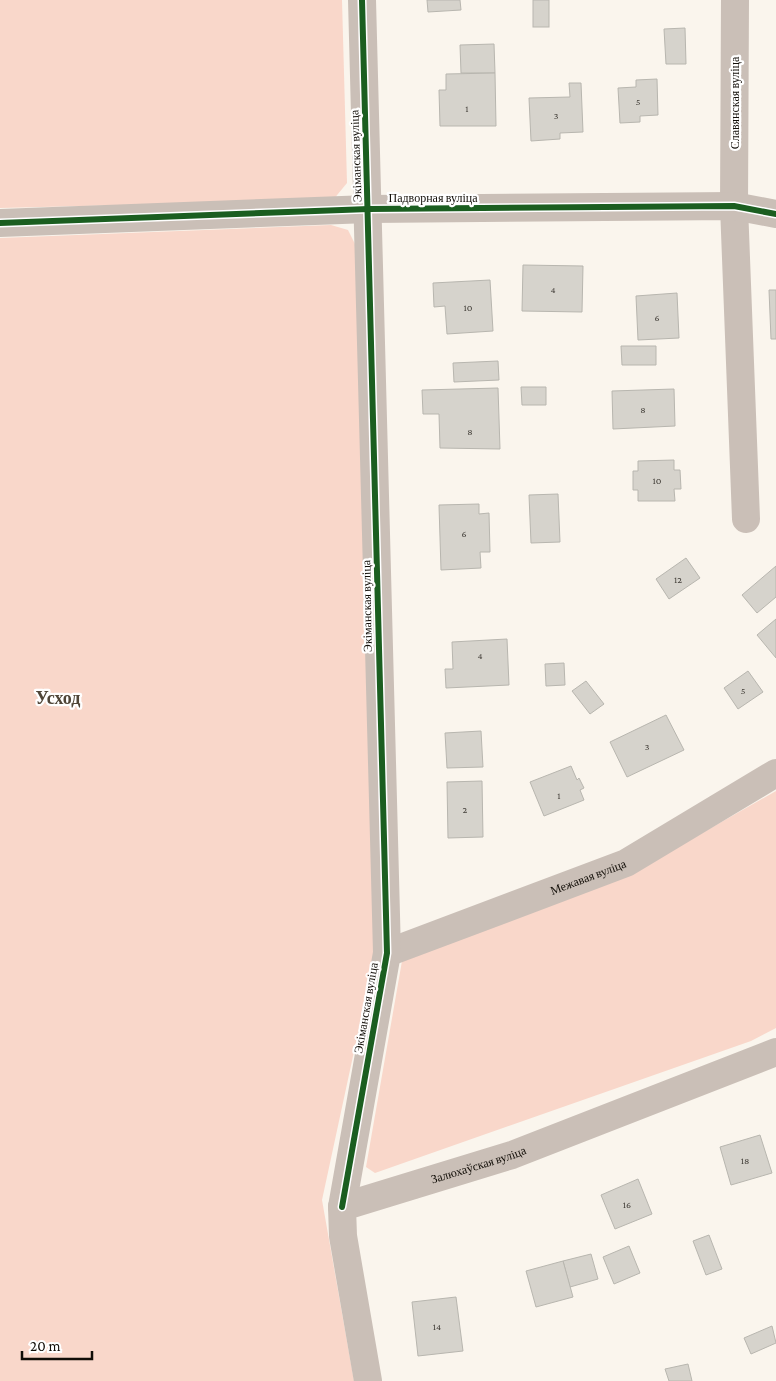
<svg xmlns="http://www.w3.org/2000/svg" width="776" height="1381" font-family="'Crimson Pro',serif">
	<rect width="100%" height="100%" fill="#faf5ed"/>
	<!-- green -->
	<g fill="#f9d7ca">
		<polygon points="0,0 342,0 347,183 333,200 0,208"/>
		<polygon points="331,225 348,230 356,246 375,954 322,1200 354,1381 0,1381 0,238"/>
		<polygon points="776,791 776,1028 751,1041 375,1173 366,1167 402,961 630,874"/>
	</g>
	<!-- building -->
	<g fill="#d6d3cc" stroke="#b8b6af">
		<polygon points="427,0 460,0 461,10 428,12"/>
		<rect x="533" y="0" width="16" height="27"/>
		<polygon points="685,28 686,64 666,64 664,29"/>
		<polygon points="494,44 495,73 461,73 460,45"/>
		<polygon points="495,73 496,126 440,126 439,90 446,90 446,74"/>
		<polygon points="657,79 658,115 640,116 640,122 620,123 618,88 636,87 636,80"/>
		<polygon points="569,83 581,83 583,132 560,133 560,139 531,141 529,98 570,97"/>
		<polygon points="523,265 583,266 582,312 522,311"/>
		<polygon points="490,280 493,331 447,334 445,306 434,307 433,283"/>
		<polygon points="769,290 776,290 776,339 771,339"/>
		<polygon points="677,293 679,338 638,340 636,296"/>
		<polygon points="621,346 656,346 656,365 622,365"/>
		<polygon points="498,361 499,380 454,382 453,363"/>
		<polygon points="521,387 546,387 546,405 522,405"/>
		<polygon points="498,388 500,449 440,448 439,414 423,414 422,390"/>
		<polygon points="674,389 675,426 613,429 612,391"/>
		<polygon points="674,460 674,470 680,470 681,489 674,489 675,501 638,501 638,490 633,490 633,471 638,471 638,461"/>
		<polygon points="558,494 560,542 531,543 529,495"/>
		<polygon points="479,504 479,514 489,513 490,552 480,552 481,568 441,570 439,505"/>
		<polygon points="686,558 700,578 669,599 656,579"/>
		<polygon points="776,566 776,597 757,613 742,595"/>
		<polygon points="776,619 776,658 757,635"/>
		<polygon points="507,639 509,685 446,688 445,669 453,669 452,642"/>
		<polygon points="564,663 565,685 546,686 545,664"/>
		<polygon points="748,671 763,692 738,709 724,688"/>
		<polygon points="586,681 604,704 590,714 572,691"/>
		<polygon points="666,715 684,750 627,777 610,742"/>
		<polygon points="481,731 483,767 447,768 445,733"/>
		<polygon points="571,766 577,780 579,778 584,788 580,790 584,800 544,816 530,782"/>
		<polygon points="482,781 483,837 448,838 447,782"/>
		<polygon points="760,1135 772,1173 731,1185 720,1147"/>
		<polygon points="638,1179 652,1214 615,1229 601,1195"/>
		<polygon points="709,1235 722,1269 706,1275 693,1241"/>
		<polygon points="629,1246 640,1273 614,1284 603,1257"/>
		<polygon points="591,1254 598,1279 570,1287 563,1261"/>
		<polygon points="563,1261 573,1297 536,1307 526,1271"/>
		<polygon points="456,1297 463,1351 418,1356 412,1302"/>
		<polygon points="772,1326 776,1343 751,1354 744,1338"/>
		<polygon points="688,1364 692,1381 669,1381 665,1369"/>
	</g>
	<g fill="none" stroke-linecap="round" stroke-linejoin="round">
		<!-- minor -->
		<g stroke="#cabfb7" stroke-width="28">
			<polyline points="735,0 734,206 746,519"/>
			<polyline points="0,223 369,209 734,206 776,214"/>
			<path id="s1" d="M387,953L626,863L776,773"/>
			<polyline points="342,1207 387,953 362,0"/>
			<path id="s2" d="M368,1381L343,1236L342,1207L512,1155L776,1052"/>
		</g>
		<!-- cycleway casing -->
		<g stroke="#fff" stroke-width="9">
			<g id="cycleway">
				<polyline points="0,223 369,209 734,206 776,214"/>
				<polyline points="342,1207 387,953 362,0"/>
			</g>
		</g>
		<!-- cycleway -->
		<use href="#cycleway" stroke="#1b5e20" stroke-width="6"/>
	</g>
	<g text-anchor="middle" stroke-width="4.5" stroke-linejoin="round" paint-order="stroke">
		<!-- number labels -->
		<g font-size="10" fill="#423e38">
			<text x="638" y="105">5</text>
			<text x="467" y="112">1</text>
			<text x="556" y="119">3</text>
			<text x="553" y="293">4</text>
			<text x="468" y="311">10</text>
			<text x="657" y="321">6</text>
			<text x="643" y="413">8</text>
			<text x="470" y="435">8</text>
			<text x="657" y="484">10</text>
			<text x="464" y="537">6</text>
			<text x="678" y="583">12</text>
			<text x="480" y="659">4</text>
			<text x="743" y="694">5</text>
			<text x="647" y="750">3</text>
			<text x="559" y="799">1</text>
			<text x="465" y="813">2</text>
			<text x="745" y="1164">18</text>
			<text x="627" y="1208">16</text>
			<text x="437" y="1330">14</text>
		</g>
		<!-- street labels -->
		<g font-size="12" fill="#110d07" stroke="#fff">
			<text transform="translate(735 103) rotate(-90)" y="4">Славянская вуліца</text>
			<text transform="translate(356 156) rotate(-92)" y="4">Экіманская вуліца</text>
			<text x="433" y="202">Падворная вуліца</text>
			<text transform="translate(367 606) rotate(-91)" y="4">Экіманская вуліца</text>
			<text dy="4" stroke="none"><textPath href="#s1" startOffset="215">Межавая вуліца</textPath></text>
			<text transform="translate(366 1008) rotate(-80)" y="4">Экіманская вуліца</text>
			<text dy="4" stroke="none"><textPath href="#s2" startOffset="319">Залюхаўская вуліца</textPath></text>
		</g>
		<!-- district labels -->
		<g font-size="18" font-weight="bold" fill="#4f4537" stroke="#fff">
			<text x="58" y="704">Усход</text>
		</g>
	</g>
	<!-- scale -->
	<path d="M22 1351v8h70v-8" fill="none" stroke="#110d07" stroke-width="2.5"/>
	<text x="30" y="1351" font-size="15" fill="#110d07" stroke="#ffffff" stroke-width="4" paint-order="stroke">20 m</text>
</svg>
